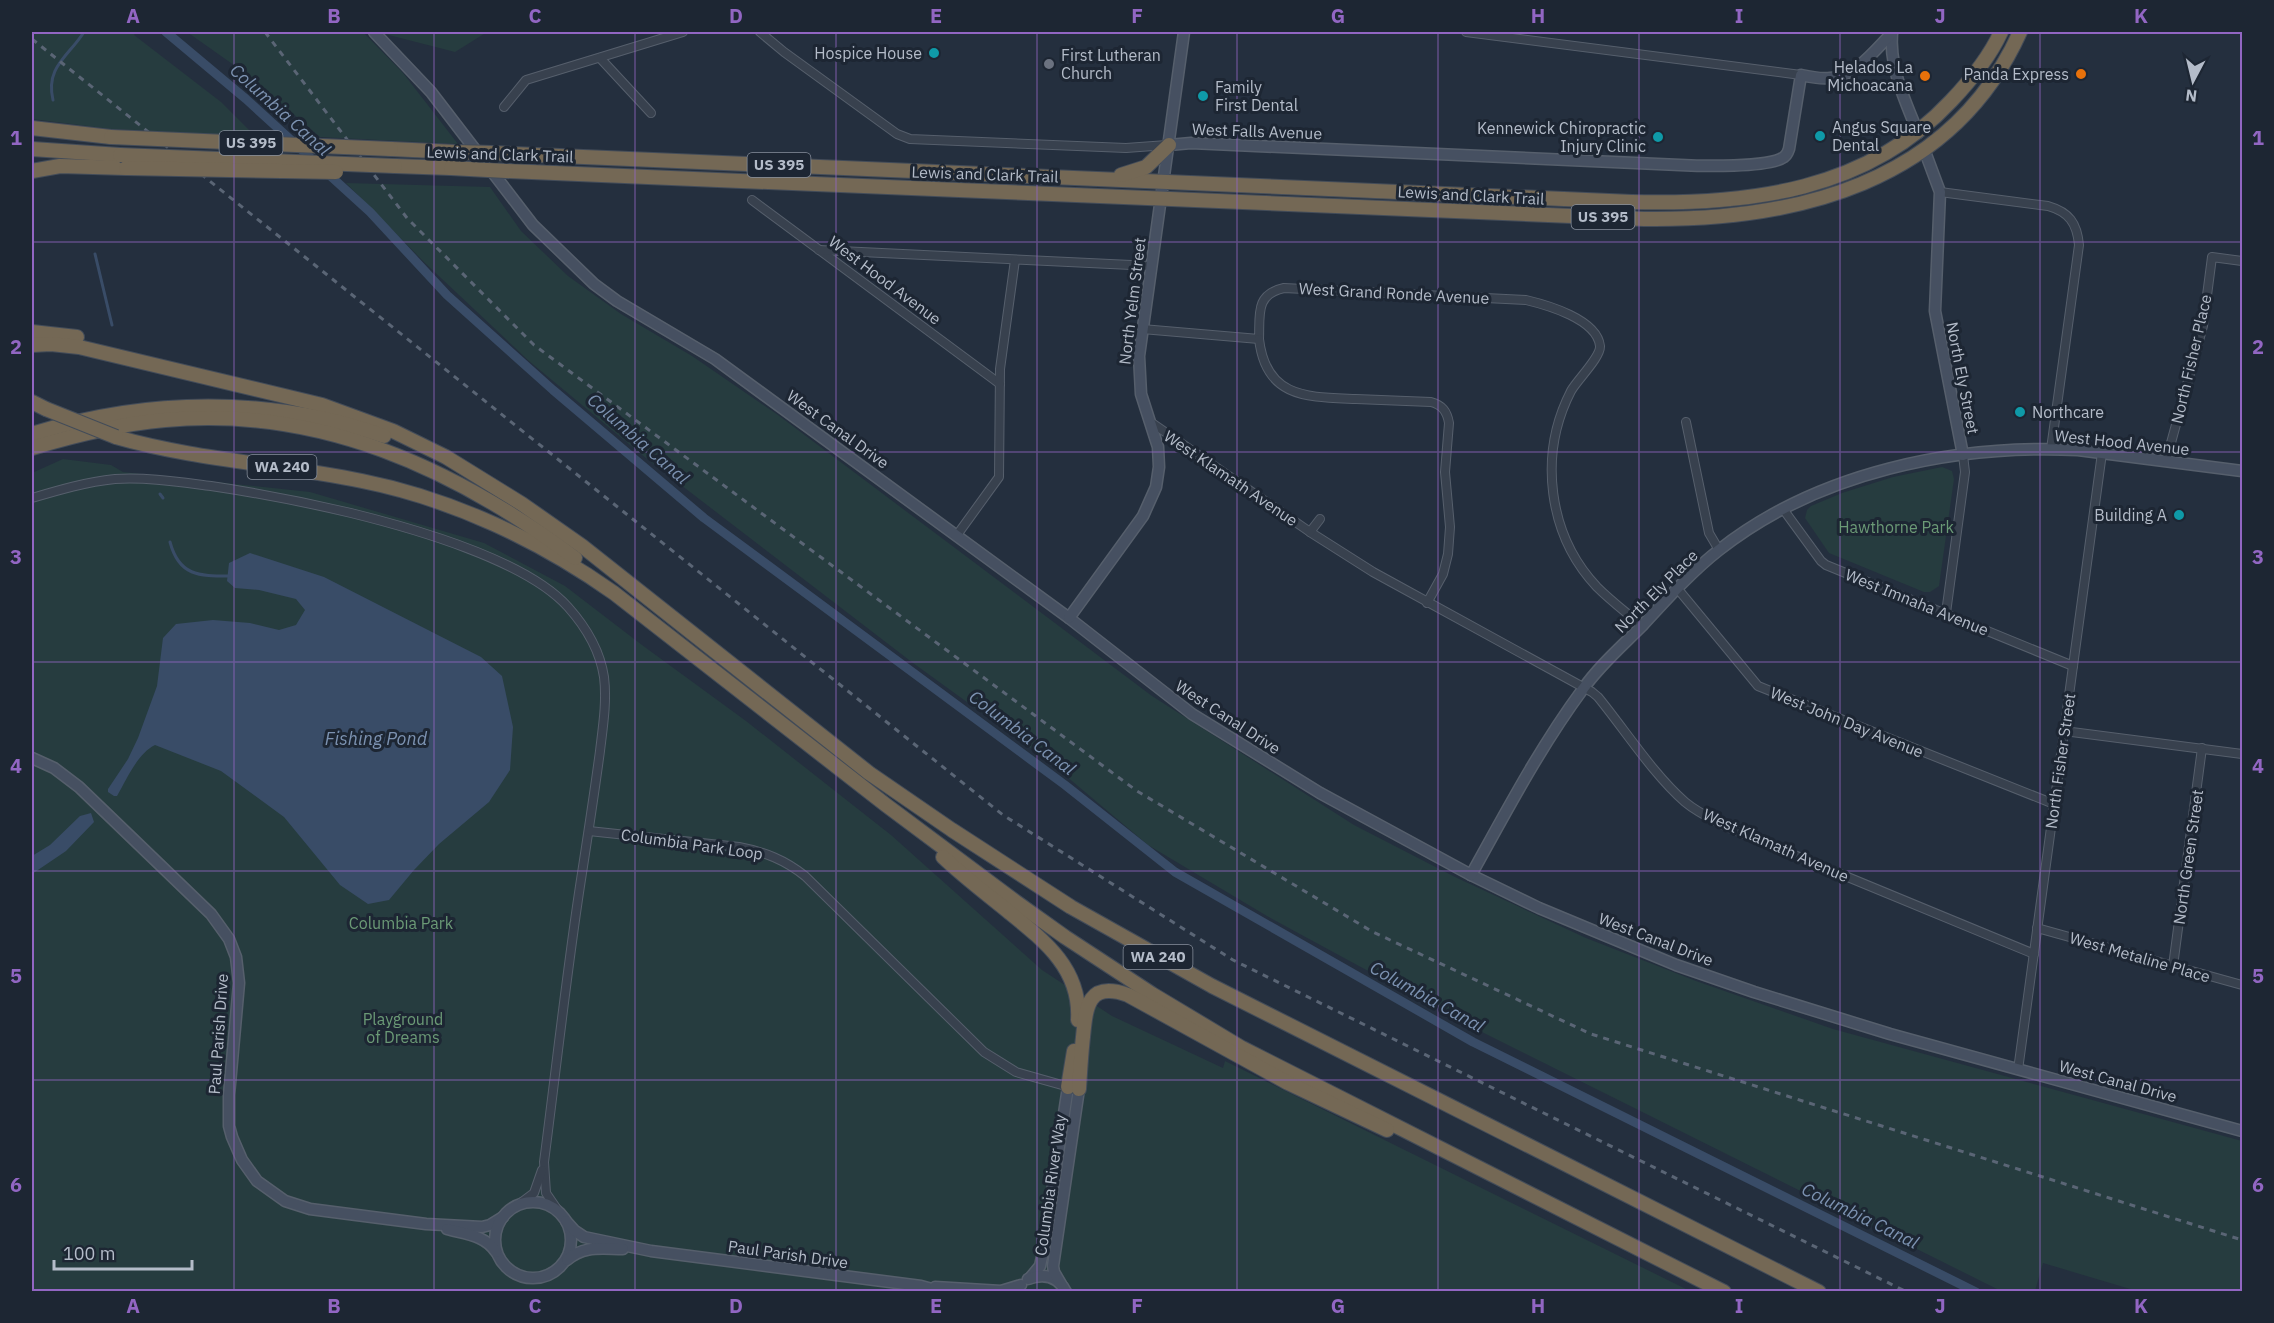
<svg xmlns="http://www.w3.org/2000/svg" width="2274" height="1323" font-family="'IBM Plex Sans',sans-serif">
	<rect width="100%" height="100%" fill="#242f3e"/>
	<!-- green -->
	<g fill="#263c3f">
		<polygon points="32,32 136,32 134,35 221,102 255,136 111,129 32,119"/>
		<polygon points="187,32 363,32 403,73 458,144 320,137 248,75"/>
		<polygon points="377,32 487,32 455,52"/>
		<polygon points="346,183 490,187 521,231 568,276 621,314 692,356 778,415 1152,696 1354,825 1455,877 1586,938 1696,981 1833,1029 2242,1141 2242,1291 2137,1291 2043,1263 2035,1291 2001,1291 1464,1023 1267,916 1148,845 1047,760 913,663 647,459 529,361 425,263"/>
		<polygon points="63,459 111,465 123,472 310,492 484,543 565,586 642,645 746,721 891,835 1042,970 1112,1016 1223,1068 1225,1061 1690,1291 32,1292 32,473"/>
		<polygon points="1942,467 1952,471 1954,479 1939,586 1930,592 1924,592 1829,553 1805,518 1807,510 1811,506 1842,493 1893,477"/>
	</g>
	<!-- water -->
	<g fill="#394c67">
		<path d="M250,553L324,577L481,657L502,676L513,727L510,770L489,802L439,844L414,870L389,900L368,904L340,885L284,817L221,771L155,745C137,754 127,779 117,796H114L108,792V789L128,759L138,738L157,686L163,638L176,624L213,620L250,623L279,630L296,625L305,610L296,599L259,590L235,588L227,581L229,563Z"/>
		<polygon points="91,813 94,822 66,851 32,874 32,856 50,845 80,816"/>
	</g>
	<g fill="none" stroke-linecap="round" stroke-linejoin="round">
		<!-- stream -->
		<g stroke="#394c67" stroke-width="3">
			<path d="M53,100C45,67 69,56 84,32"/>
			<polyline points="95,254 112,325"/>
			<polyline points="160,494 163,498"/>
			<path d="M170,542C179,576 199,576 229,576"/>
		</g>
		<!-- canal -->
		<polyline stroke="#394c67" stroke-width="9" points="166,32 246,99 370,212 447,295 553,390 704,518 1065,785 1175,872 1473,1042 1976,1292"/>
		<!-- street casing -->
		<g stroke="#565f6c" stroke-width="10">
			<g id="street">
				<polyline points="760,32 784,52 897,134 910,139 1126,148 1167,145"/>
				<polyline points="1466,32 1801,75"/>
				<polyline points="600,58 651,113"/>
				<polyline points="504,107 526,80 683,32"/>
				<path d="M1940,192L2048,206C2069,212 2077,223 2079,245L2051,449"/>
				<polyline points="752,200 1000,384"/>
				<polyline points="819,250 1152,266"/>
				<path d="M1142,329L1259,339C1260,315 1255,294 1284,288L1526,300C1547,305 1597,319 1600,346C1601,357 1577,380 1571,391C1538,455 1548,535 1597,587C1611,601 1627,613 1642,626"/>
				<path d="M1259,339C1266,399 1308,397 1356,399C1381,400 1406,401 1431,402C1442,405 1447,411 1449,423L1445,472L1450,527L1448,554L1443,574L1427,603"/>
				<polyline points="1686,422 1709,533 1719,550"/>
				<path d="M1152,423L1310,532L1373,572L1592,692L1598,697C1625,730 1653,774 1685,802C1698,813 1714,820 1729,828L2034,954"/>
				<polyline points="2166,461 2203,326 2212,257 2242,261"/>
				<path d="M32,498C59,490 86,482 115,479C147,477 179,482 211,486C258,493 305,502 351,513C412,528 526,560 568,607C585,626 600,651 604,677C607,701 603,726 600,751C594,796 587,841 580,886C566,978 556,1070 544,1162L546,1193L559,1212"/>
				<polyline points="1783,509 1821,561 1826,565 2073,666"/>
				<polyline points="1310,532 1320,519"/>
				<polyline points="957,535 999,477 1000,369 1015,260"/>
				<polyline points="1677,588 1758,686 2054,804"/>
				<polyline points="1946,613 1965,472 1963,455"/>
				<polyline points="2064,731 2242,754"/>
				<path d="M589,831L739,847C765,852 785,860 805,876L984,1052L1016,1072L1069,1087"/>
				<polyline points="2037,928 2242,985"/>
				<polyline points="2173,966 2202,748"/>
				<polyline points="2018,1070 2102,453"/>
				<polyline points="518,1205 534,1193 542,1170"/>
			</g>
		</g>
		<!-- secondary casing -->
		<g stroke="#565f6c" stroke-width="13">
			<g id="secondary">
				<polyline points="374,32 431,92 533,225 594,284 617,301 715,359 1069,618 1192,714 1320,793 1471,875 1539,908 1676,965 1754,992 1890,1034 2242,1131"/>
				<path d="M1892,32C1889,68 1905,100 1918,133"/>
				<path d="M1169,145L1191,143L1680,165C1700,166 1769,168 1784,157C1787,155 1788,152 1789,149L1801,75C1810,77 1821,79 1830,78C1855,77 1875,50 1892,33"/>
				<polyline points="1924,149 1940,192 1935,311 1963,455"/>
				<polyline points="1069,618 1143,516 1156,487 1159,467 1158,447 1141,394 1139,356 1184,32"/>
				<polyline points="32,758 54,768 79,787 211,914 229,939 236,957 239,983 229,1095 229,1126 232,1137 242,1160 257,1181 285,1201 310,1209 426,1224 482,1227 490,1225 503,1217"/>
				<path d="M1471,875C1506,812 1540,747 1583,689C1599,666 1622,646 1642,626C1666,600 1691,572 1719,550C1818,472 1955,444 2078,450L2242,471"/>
				<circle cx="533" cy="1240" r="38"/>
				<polyline points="566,1221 575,1231 584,1237 651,1251 921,1286 943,1292"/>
				<path d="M447,1229C465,1234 485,1235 496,1252"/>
				<path d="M567,1260C584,1245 602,1249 623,1249"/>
				<polyline points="1030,1278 1040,1266 1043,1252 1068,1087"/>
				<path d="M1028,1279C1044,1273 1058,1276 1066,1292"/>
				<polyline points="1061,1284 1054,1272 1053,1266 1079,1089"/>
				<polyline points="935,1287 1001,1291 1021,1285"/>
			</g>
		</g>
		<!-- highway casing -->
		<g stroke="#434c59" stroke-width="16">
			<g id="highway">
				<polyline points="32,128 111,137"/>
				<polyline points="32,149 120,155"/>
				<polyline points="391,149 455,152"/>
				<path d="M493,153L1632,202C1749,205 1867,191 1951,101C1971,80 1989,58 2001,32"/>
				<polyline points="395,166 451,168"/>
				<polyline points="32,171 60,166 126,168"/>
				<path d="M506,171L1644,219C1796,221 1952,183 2020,32"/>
				<polyline points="1121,175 1146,167 1169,145"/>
				<polyline points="32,332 77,337"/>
				<polyline points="32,345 51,344 79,347 322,405 393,431 446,457 522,504 582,546 869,773 952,830 1071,907 1212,986 1819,1292"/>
				<polyline points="32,402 46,409"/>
				<path d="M32,434C147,398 270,396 384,436"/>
				<path d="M116,437C196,460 280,464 362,481C452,499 539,540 614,593L886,805L1016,902L1065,937L1152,994L1242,1048L1724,1292"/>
				<path d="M32,448C75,435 120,424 165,420C319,406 454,468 575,558"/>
				<path d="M943,857C964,877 988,895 1010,913C1046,942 1081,970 1078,1020"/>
				<polyline points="1068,1087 1074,1051"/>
				<path d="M1079,1089C1080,1072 1081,1055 1083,1037C1086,1006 1088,981 1128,995L1288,1083L1387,1130"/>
			</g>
		</g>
		<!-- street -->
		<use href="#street" stroke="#38414e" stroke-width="8"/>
		<!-- secondary -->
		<use href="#secondary" stroke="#465061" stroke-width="10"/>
		<!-- highway -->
		<use href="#highway" stroke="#746855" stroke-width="14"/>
		<!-- rail -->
		<g stroke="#5a6575" stroke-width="3" stroke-dasharray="6 6" stroke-linecap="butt">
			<polyline points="265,32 407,218 534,345 1137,791 1373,932 1591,1034 2242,1240"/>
			<polyline points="32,39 1003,815 1233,960 1907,1292"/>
		</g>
		<!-- highway-bridge casing -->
		<g stroke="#434c59" stroke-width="16" stroke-linecap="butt">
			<g id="highway-bridge">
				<polyline points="111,137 391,149"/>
				<polyline points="455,152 493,153"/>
				<polyline points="120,155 395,166"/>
				<polyline points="126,168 336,172"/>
				<polyline points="451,168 506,171"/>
				<polyline points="46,409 116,437"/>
			</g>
		</g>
		<!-- highway-bridge -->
		<use href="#highway-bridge" stroke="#746855" stroke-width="14"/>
	</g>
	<!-- grid -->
	<path fill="none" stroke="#9266c3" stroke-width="1.5" stroke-opacity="0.55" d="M234,32V1292M434,32V1292M635,32V1292M836,32V1292M1037,32V1292M1237,32V1292M1438,32V1292M1639,32V1292M1840,32V1292M2040,32V1292M32,242H2242M32,452H2242M32,662H2242M32,871H2242M32,1080H2242"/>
	<!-- markers -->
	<g fill="#0f9aa8" stroke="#1d2633" stroke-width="2">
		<circle cx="934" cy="53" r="6"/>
		<circle cx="1203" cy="96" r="6"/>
		<circle cx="1820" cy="136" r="6"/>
		<circle cx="1658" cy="137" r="6"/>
		<circle cx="2020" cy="412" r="6"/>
		<circle cx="2179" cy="515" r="6"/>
	</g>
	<circle fill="#6b7280" stroke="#1d2633" stroke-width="2" cx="1049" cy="64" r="6"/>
	<g fill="#e8710a" stroke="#1d2633" stroke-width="2">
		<circle cx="2081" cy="74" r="6"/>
		<circle cx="1925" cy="76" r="6"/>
	</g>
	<g text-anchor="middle" stroke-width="6" stroke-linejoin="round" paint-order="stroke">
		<!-- shield labels -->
		<g fill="#1d2633" stroke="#878f9c" stroke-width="1.5">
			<rect x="219.5" y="131" width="63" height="24" rx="4.5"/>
			<rect x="747.5" y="153" width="63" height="24" rx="4.5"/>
			<rect x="1571.5" y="205" width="63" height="24" rx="4.5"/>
			<rect x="247.5" y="455" width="69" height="24" rx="4.5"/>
			<rect x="1123.5" y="945" width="69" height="24" rx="4.5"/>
		</g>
		<g font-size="15" font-weight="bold" fill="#b4bcc9">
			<text x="251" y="148">US 395</text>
			<text x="779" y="170">US 395</text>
			<text x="1603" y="222">US 395</text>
			<text x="282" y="472">WA 240</text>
			<text x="1158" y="962">WA 240</text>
		</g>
		<!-- poi labels -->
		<g font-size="16" fill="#b4bcc9" stroke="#1d2633" text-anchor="end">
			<text x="922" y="59">Hospice House</text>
			<text x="1061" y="61" text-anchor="start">First Lutheran<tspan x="1061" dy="18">Church</tspan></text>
			<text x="1913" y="73">Helados La<tspan x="1913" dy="18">Michoacana</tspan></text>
			<text x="2069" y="80">Panda Express</text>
			<text x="1215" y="93" text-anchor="start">Family<tspan x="1215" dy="18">First Dental</tspan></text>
			<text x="1832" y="133" text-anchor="start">Angus Square<tspan x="1832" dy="18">Dental</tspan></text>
			<text x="1646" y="134">Kennewick Chiropractic<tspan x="1646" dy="18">Injury Clinic</tspan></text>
			<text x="2032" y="418" text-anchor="start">Northcare</text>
			<text x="2167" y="521">Building A</text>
		</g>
		<!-- street labels -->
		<g font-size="16" fill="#b4bcc9" stroke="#1d2633">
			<text transform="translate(1257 131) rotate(2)" y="6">West Falls Avenue</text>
			<text transform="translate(500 154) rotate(2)" y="6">Lewis and Clark Trail</text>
			<text transform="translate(985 174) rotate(2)" y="6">Lewis and Clark Trail</text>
			<text transform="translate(1471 195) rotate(3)" y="6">Lewis and Clark Trail</text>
			<text transform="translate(885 280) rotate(37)" y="6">West Hood Avenue</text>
			<text transform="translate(1394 293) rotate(3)" y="6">West Grand Ronde Avenue</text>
			<text transform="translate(1132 301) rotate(-83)" y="6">North Yelm Street</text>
			<text transform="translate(2191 359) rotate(-77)" y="6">North Fisher Place</text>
			<text transform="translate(1963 378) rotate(79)" y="6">North Ely Street</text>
			<text transform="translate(838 429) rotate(36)" y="6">West Canal Drive</text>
			<text transform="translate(2122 442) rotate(6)" y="6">West Hood Avenue</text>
			<text transform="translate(1231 478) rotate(34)" y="6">West Klamath Avenue</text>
			<text transform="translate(1656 591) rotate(-45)" y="6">North Ely Place</text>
			<text transform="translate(1917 602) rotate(22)" y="6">West Imnaha Avenue</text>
			<text transform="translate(1228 717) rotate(33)" y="6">West Canal Drive</text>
			<text transform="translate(1847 722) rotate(22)" y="6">West John Day Avenue</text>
			<text transform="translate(2060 761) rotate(-82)" y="6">North Fisher Street</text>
			<text transform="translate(692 844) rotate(8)" y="6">Columbia Park Loop</text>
			<text transform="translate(1776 845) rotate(24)" y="6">West Klamath Avenue</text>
			<text transform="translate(2188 857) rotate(-82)" y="6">North Green Street</text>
			<text transform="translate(1656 939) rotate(21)" y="6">West Canal Drive</text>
			<text transform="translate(2140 957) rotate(16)" y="6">West Metaline Place</text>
			<text transform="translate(218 1034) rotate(-86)" y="6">Paul Parish Drive</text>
			<text transform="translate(2118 1081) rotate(15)" y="6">West Canal Drive</text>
			<text transform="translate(1050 1185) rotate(-82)" y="6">Columbia River Way</text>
			<text transform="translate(788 1254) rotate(8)" y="6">Paul Parish Drive</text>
		</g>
		<!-- park labels -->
		<g font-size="16" fill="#6b9a76" stroke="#1d2633">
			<text x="1896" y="533">Hawthorne Park</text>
			<text x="401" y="929">Columbia Park</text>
			<text x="403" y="1025">Playground<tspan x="403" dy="18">of Dreams</tspan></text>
		</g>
		<!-- water labels -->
		<g font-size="18" font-style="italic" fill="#7c92b1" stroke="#1d2633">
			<text transform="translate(280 110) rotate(42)" y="6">Columbia Canal</text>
			<text transform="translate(638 439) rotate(41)" y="6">Columbia Canal</text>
			<text transform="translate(1022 733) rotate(37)" y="6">Columbia Canal</text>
			<text x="376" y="745">Fishing Pond</text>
			<text transform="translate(1427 997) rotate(29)" y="6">Columbia Canal</text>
			<text transform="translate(1860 1216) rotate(26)" y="6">Columbia Canal</text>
		</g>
	</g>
	<!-- border -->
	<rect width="2274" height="1323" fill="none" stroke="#1d2633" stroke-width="66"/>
	<!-- north arrow -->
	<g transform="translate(2193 81) rotate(187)" stroke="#1d2633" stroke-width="4.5" paint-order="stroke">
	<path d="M0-4.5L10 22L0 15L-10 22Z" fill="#b4bcc9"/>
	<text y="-9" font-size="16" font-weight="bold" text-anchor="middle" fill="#b4bcc9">N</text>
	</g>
	<!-- scale -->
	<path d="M54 1260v9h138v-9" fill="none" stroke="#b4bcc9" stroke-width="3"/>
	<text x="63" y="1260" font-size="18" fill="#b4bcc9" stroke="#1d2633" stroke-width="4.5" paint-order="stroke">100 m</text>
	<rect x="33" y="33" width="2208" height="1257" fill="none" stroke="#9266c3" stroke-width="2"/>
	<g font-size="20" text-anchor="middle" font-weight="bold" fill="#9266c3">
		<text x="133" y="23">A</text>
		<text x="334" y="23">B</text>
		<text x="535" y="23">C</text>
		<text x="736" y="23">D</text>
		<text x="936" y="23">E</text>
		<text x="1137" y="23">F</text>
		<text x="1338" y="23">G</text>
		<text x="1538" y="23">H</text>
		<text x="1739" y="23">I</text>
		<text x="1940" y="23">J</text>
		<text x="2141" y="23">K</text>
		<text x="16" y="145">1</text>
		<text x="2258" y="145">1</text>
		<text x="16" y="354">2</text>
		<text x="2258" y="354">2</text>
		<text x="16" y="564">3</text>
		<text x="2258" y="564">3</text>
		<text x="16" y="773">4</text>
		<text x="2258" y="773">4</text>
		<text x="16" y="983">5</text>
		<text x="2258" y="983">5</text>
		<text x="16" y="1192">6</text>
		<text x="2258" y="1192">6</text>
		<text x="133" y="1313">A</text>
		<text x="334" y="1313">B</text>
		<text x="535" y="1313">C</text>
		<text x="736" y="1313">D</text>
		<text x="936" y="1313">E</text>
		<text x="1137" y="1313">F</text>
		<text x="1338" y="1313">G</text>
		<text x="1538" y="1313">H</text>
		<text x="1739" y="1313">I</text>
		<text x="1940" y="1313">J</text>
		<text x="2141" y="1313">K</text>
	</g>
</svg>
